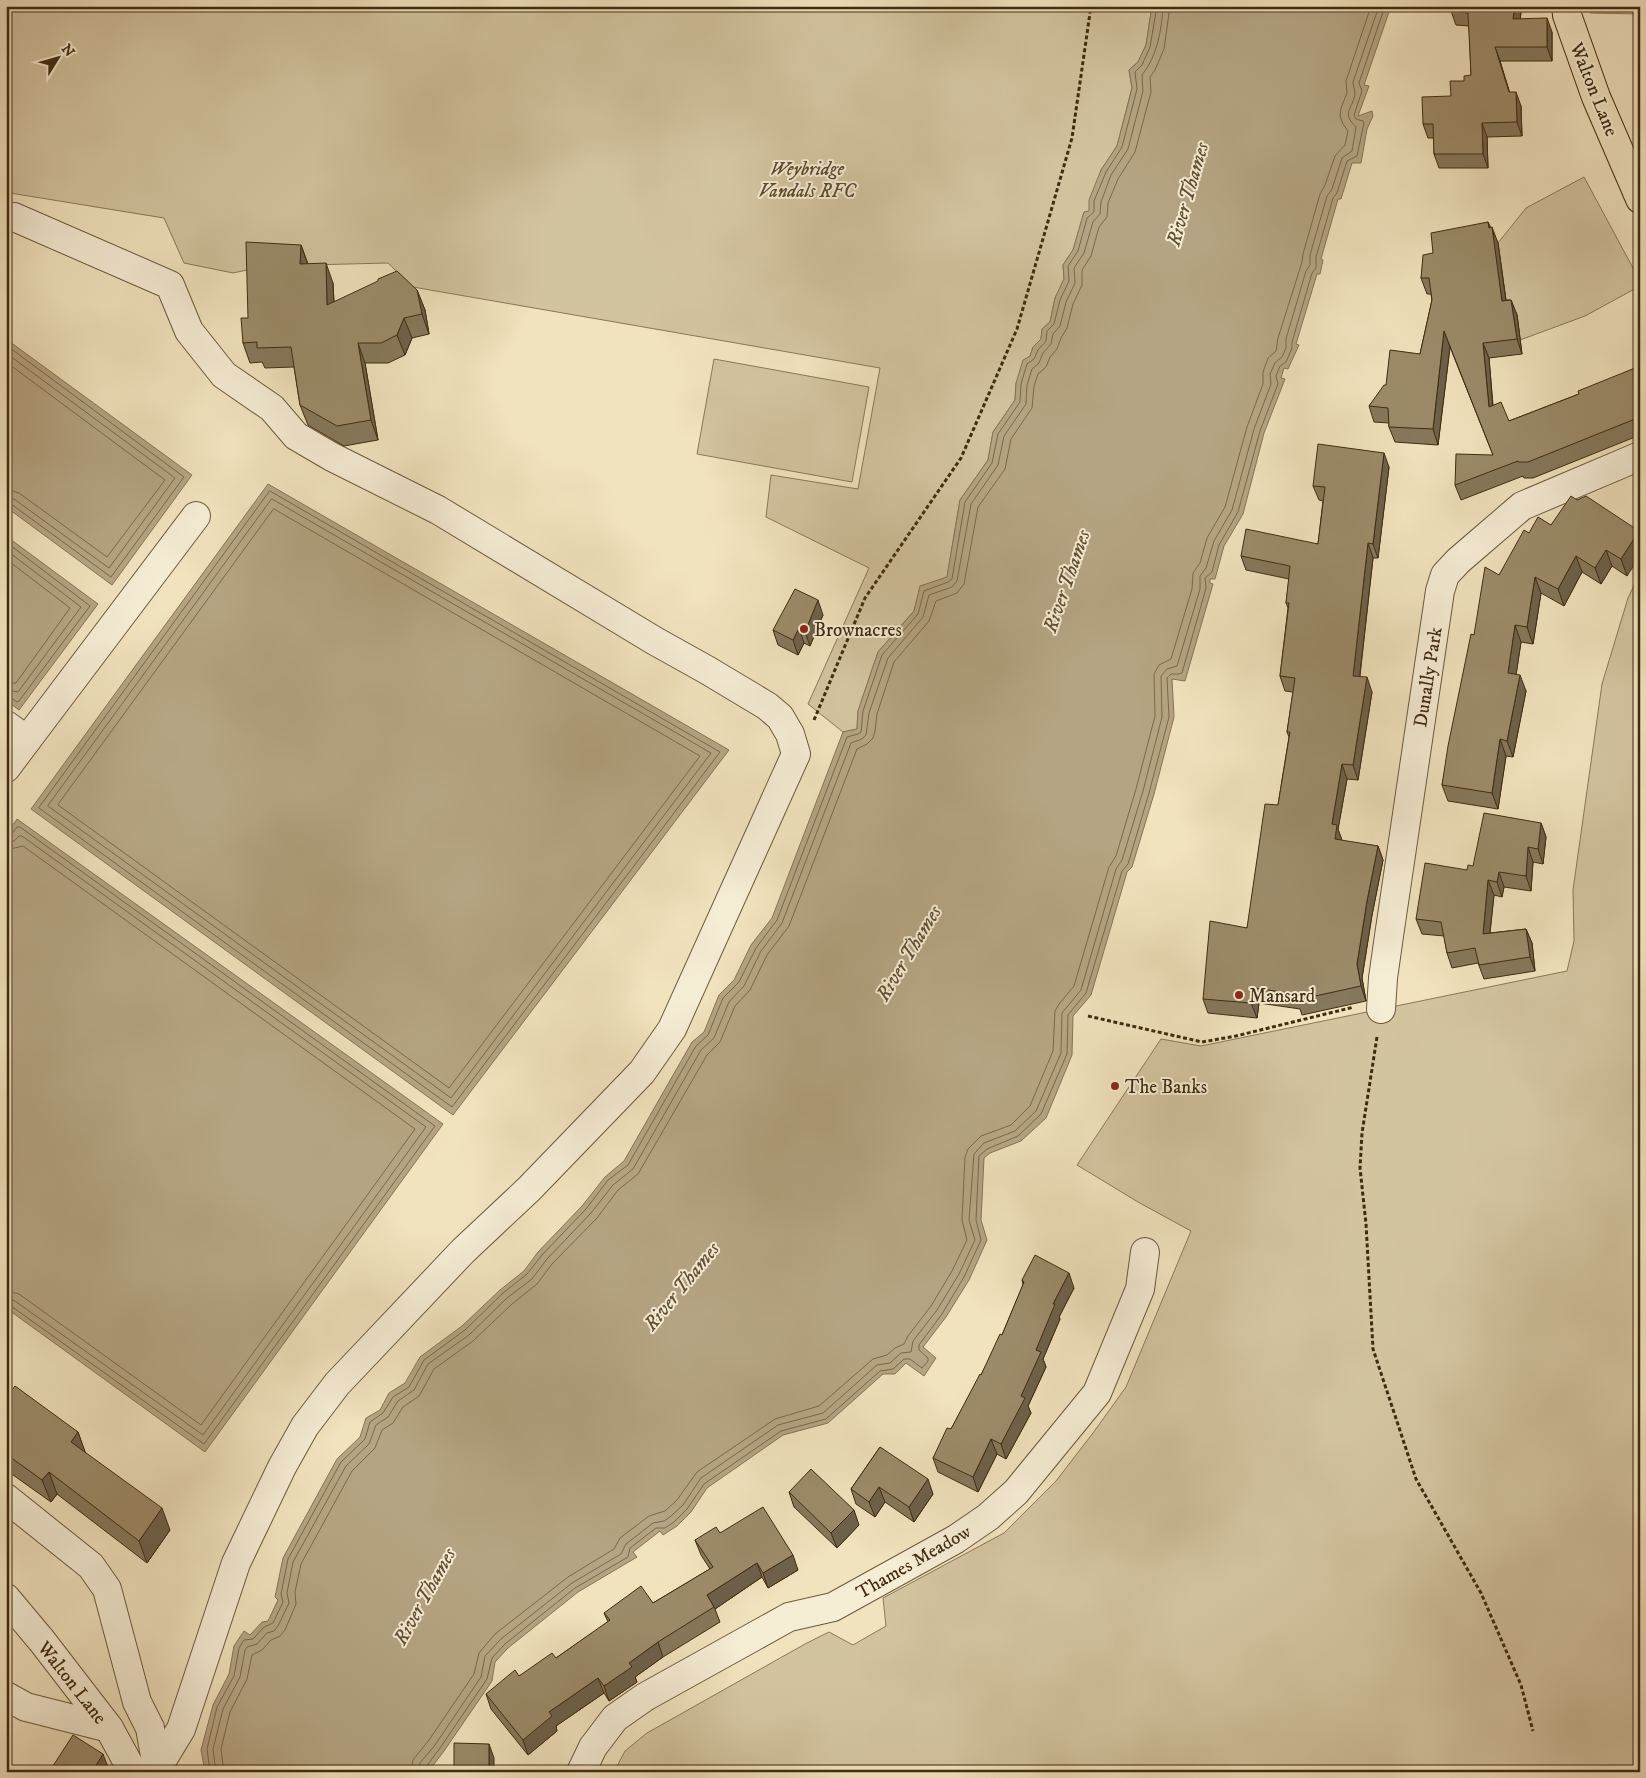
<svg xmlns="http://www.w3.org/2000/svg" width="1646" height="1778" font-family="'IM FELL DW Pica',serif">
	<rect width="100%" height="100%" fill="#f1e3be"/>
	<filter id="stains"><feTurbulence type="fractalNoise" baseFrequency=".004" numOctaves="4"/><feColorMatrix values="0 0 0 0 .2 0 0 0 0 .09 0 0 0 0 .02 0 0 0 .5 -.17"/></filter>
	<radialGradient id="worn" r=".72"><stop offset=".6" stop-color="#630" stop-opacity="0"/><stop offset="1" stop-color="#630" stop-opacity=".3"/></radialGradient>
	<!-- green -->
	<g fill="#d3c4a0" stroke="#8a7858">
		<polygon points="6,6 1152,6 1146,45 1138,62 1129,70 1132,88 1117,146 1101,170 1090,211 1084,212 1073,250 1063,265 1064,279 1055,298 1050,322 1042,329 1041,339 1033,347 1030,356 1016,383 1015,400 993,432 988,460 960,500 947,577 920,587 914,611 878,652 858,711 857,729 843,732 808,704 869,568 766,517 771,475 858,489 880,368 413,287 388,263 308,265 247,270 233,273 184,263 164,218 10,193 6,198"/>
		<polygon points="1588,6 1640,6 1640,14 1590,13"/>
		<polygon points="1584,177 1640,281 1640,286 1585,316 1520,340 1517,315 1508,316 1498,243 1526,208"/>
		<polygon points="714,359 869,387 852,482 697,454"/>
		<polygon points="1640,573 1640,1772 614,1772 625,1751 647,1733 805,1644 829,1632 853,1645 886,1626 883,1598 1004,1533 1056,1481 1093,1433 1126,1387 1191,1231 1138,1202 1077,1165 1161,1039 1201,1046 1567,971 1574,941 1573,890 1602,684 1628,598"/>
	</g>
	<!-- water -->
	<g fill="#b5a483" stroke="#867455">
		<polygon points="1152,6 1391,6 1364,85 1369,86 1358,116 1372,111 1373,116 1367,129 1361,163 1352,163 1341,199 1338,199 1321,259 1323,260 1320,274 1317,274 1296,344 1299,345 1288,369 1284,368 1281,378 1285,379 1264,433 1243,514 1224,546 1215,579 1210,579 1210,583 1213,584 1185,681 1172,679 1174,717 1154,794 1132,867 1127,872 1091,995 1073,1016 1072,1055 1046,1118 1021,1141 990,1153 984,1158 981,1220 987,1240 969,1280 946,1317 923,1347 936,1358 924,1376 906,1363 895,1374 883,1374 828,1423 783,1435 707,1488 691,1512 677,1526 663,1535 660,1531 633,1552 637,1557 578,1592 508,1648 495,1662 492,1681 444,1751 428,1772 205,1772 201,1750 213,1705 229,1674 234,1646 244,1631 250,1635 262,1622 268,1621 278,1600 275,1597 283,1558 337,1459 360,1437 366,1418 380,1410 389,1393 405,1383 420,1357 462,1326 500,1290 524,1271 538,1252 582,1206 605,1177 624,1161 692,1042 704,1032 719,995 734,980 751,945 772,918 843,732 857,729 858,711 878,652 914,611 920,586 947,577 960,500 988,460 993,432 1015,400 1016,383 1023,360 1030,356 1033,347 1041,339 1042,329 1050,322 1055,298 1064,279 1063,265 1073,250 1084,212 1089,211 1089,200 1101,170 1117,146 1132,88 1129,70 1138,62 1146,45"/>
		<polygon points="6,339 192,475 112,585 6,507"/>
		<polygon points="268,484 729,750 453,1115 31,809"/>
		<polygon points="6,536 98,604 19,710 6,700"/>
		<polygon points="17,819 443,1124 205,1452 6,1308 6,834"/>
	</g>
	<g fill="none" stroke-linecap="round" stroke-linejoin="round">
		<!-- shore -->
		<g stroke="#7a684a" stroke-width="1">
			<polyline points="6,345 184,477 111,577 11,504 6,503"/>
			<polyline points="6,353 175,478 109,568 14,499 6,497"/>
			<polyline points="6,362 165,480 107,557 19,493 6,489"/>
			<polygon points="270,491 720,752 452,1107 39,808"/>
			<polygon points="272,499 711,753 451,1098 48,806"/>
			<polygon points="274,509 700,756 449,1088 58,805"/>
			<polyline points="6,542 90,606 19,701 17,702 10,697 6,697"/>
			<polyline points="6,550 81,607 18,692 6,690"/>
			<polyline points="6,559 70,608 16,683 6,683"/>
			<polyline points="6,836 11,835 17,827 20,827 435,1126 204,1444 11,1306 6,1305"/>
			<polyline points="6,842 14,841 19,836 22,836 426,1127 203,1435 15,1301 6,1298"/>
			<polyline points="6,850 23,846 415,1129 201,1425 19,1294 6,1291"/>
			<polyline points="210,1772 207,1749 217,1707 234,1676 239,1648 244,1640 253,1639 264,1627 273,1623 283,1602 281,1594 288,1559 341,1462 365,1439 370,1422 383,1413 393,1397 409,1387 424,1360 465,1330 503,1293 527,1274 542,1255 586,1209 608,1180 628,1165 696,1046 708,1035 723,998 739,982 756,948 777,920 847,737 858,734 861,732 863,711 882,655 918,614 924,591 948,582 952,579 965,502 992,463 998,434 1020,402 1021,384 1027,364 1034,359 1038,350 1046,341 1047,331 1054,324 1060,300 1069,281 1068,266 1078,251 1087,218 1094,212 1094,201 1106,172 1122,147 1137,89 1135,72 1142,65 1150,47 1157,6"/>
			<path d="M216,1772L213,1749L223,1709L240,1677L245,1650L247,1647L257,1644L267,1633L274,1631L278,1626L289,1603L287,1593L293,1562L346,1466L369,1444L376,1425L388,1417L398,1401L414,1390L428,1364L469,1335L507,1298L532,1279L547,1259L591,1213L613,1185L633,1169L701,1050L714,1038L729,1002L744,986L761,951L782,923L851,743L862,739L866,735L869,713L888,658L923,617L929,595L952,587L957,581L971,504L998,465L1004,436L1026,404L1027,385L1032,369L1039,363L1043,353L1051,344L1053,334L1060,326L1066,302L1075,283L1074,268L1084,253L1093,222L1100,214L1101,202L1111,175L1128,149L1143,91L1142,75C1157,57 1162,29 1163,6"/>
			<polyline points="224,1772 221,1749 230,1712 247,1679 252,1655 262,1650 271,1640 280,1636 285,1630 296,1604 295,1592 301,1564 352,1471 375,1448 382,1430 393,1423 403,1407 419,1396 434,1369 473,1341 512,1304 537,1284 552,1264 597,1218 618,1190 638,1174 707,1055 720,1042 735,1006 750,990 767,955 789,926 857,749 867,744 873,738 875,731 877,714 894,662 929,621 936,601 957,593 964,584 978,507 1005,469 1011,439 1032,408 1034,386 1038,374 1046,367 1050,357 1057,349 1061,338 1067,328 1073,304 1082,285 1082,270 1091,256 1099,227 1107,217 1108,203 1118,179 1135,152 1151,92 1150,77 1155,70 1164,49 1170,6"/>
			<polyline points="411,1772 413,1760 429,1740 474,1674 479,1653 495,1634 568,1577 614,1549 620,1538 649,1516 665,1511 677,1500 697,1472 775,1419 819,1406 873,1359 887,1355 895,1348 904,1344 908,1336 931,1306 952,1271 967,1240 962,1220 965,1157 968,1149 981,1136 1011,1125 1030,1106 1053,1051 1055,1011 1059,1004 1074,986 1109,867 1116,856 1136,789 1155,716 1154,674 1159,665 1171,659 1192,589 1193,573 1200,563 1207,538 1225,507 1247,427 1263,384 1263,372 1268,358 1276,351 1278,338 1302,262 1303,254 1320,194 1325,185 1335,156 1345,145 1348,131 1343,124 1340,116 1341,108 1347,93 1346,81 1371,6"/>
			<path d="M418,1772L420,1763L435,1745L481,1677L485,1656L501,1639L572,1583L621,1554L626,1544L653,1523L664,1521L670,1517L683,1505L701,1478L778,1425L823,1413L877,1365L890,1363L901,1353L911,1352L913,1341L937,1310L959,1274L975,1240L969,1220L974,1154L984,1143L1015,1131L1036,1111L1061,1053L1062,1013L1081,990L1116,869L1122,860L1143,791L1162,717L1161,676L1167,669L1177,666L1200,589V576L1206,568L1214,541L1232,510L1254,429L1271,384L1270,374L1275,363L1282,357L1286,348V339L1306,271L1310,265V255L1327,196L1332,189L1342,158L1352,151L1356,127C1341,112 1352,111 1355,94C1355,90 1353,86 1353,82L1379,6"/>
			<polyline points="424,1772 426,1767 440,1748 487,1679 492,1658 505,1644 575,1588 628,1557 630,1548 656,1528 665,1528 674,1522 687,1509 704,1484 781,1431 826,1419 880,1371 893,1369 904,1359 910,1359 922,1368 928,1361 928,1358 919,1350 919,1345 942,1314 964,1277 981,1240 976,1220 979,1156 987,1149 1018,1136 1041,1114 1067,1054 1068,1015 1086,993 1122,871 1128,864 1149,793 1169,717 1167,678 1171,674 1179,674 1182,673 1206,588 1205,578 1212,572 1219,545 1238,512 1260,431 1278,384 1276,376 1280,366 1286,362 1292,348 1292,342 1312,273 1316,268 1316,257 1333,198 1337,193 1347,161 1357,156 1364,123 1363,121 1356,119 1354,115 1362,91 1359,83 1385,6"/>
		</g>
		<!-- minor casing -->
		<g stroke="#6c593c" stroke-width="30">
			<g id="minor">
				<polyline points="14,217 170,285 189,331 224,375 272,408 296,436 332,457 438,510 655,641 707,670 767,706 780,717 790,734 796,754 672,1029 642,1072 529,1189 463,1251 337,1384 305,1426 282,1467 236,1563 181,1729 155,1772"/>
				<polyline points="6,725 27,740 196,516"/>
				<polyline points="6,768 27,740"/>
				<polyline points="1381,1009 1383,978 1389,936 1440,591 1445,575 1458,561 1522,506 1640,456"/>
				<polyline points="6,1498 91,1566 107,1589 137,1702 150,1728 157,1767"/>
				<polyline points="6,1598 42,1641 109,1728 133,1772"/>
				<polyline points="6,1696 26,1707 109,1728"/>
				<polyline points="581,1772 593,1747 615,1718 645,1697 789,1617 833,1607 956,1539 988,1517 1016,1492 1097,1393 1140,1289 1145,1252"/>
			</g>
		</g>
		<!-- major casing -->
		<g stroke="#402b10" stroke-width="30">
			<polyline id="major" points="1566,6 1567,15 1596,97 1640,199"/>
		</g>
		<!-- path -->
		<g stroke="#402b10" stroke-width="3" stroke-dasharray="4 2.5" stroke-linecap="butt">
			<polyline points="814,720 865,598 961,458 1017,329 1072,138 1091,6"/>
			<polyline points="1088,1016 1202,1042 1236,1036 1354,1007"/>
			<polyline points="1377,1037 1362,1133 1360,1168 1366,1224 1373,1349 1416,1479 1481,1593 1521,1685 1533,1731"/>
		</g>
		<!-- minor -->
		<use href="#minor" stroke="#f6edd5" stroke-width="28"/>
		<!-- major -->
		<use href="#major" stroke="#f1e3be" stroke-width="28"/>
	</g>
	<!-- wall -->
	<g fill="#86785b" stroke="#402b10">
		<polygon points="1451,11 1521,12 1520,19 1552,32 1552,61 1500,61 1509,92 1521,106 1522,136 1487,137 1488,168 1439,168 1434,154 1434,138 1428,138 1423,124 1451,96 1464,81 1471,75 1469,26 1456,25"/>
		<polygon points="1488,222 1498,243 1506,300 1511,300 1517,315 1522,354 1489,358 1493,405 1509,421 1579,394 1640,366 1640,435 1533,478 1524,478 1523,476 1461,500 1455,485 1493,455 1450,347 1438,445 1395,442 1389,427 1389,423 1374,422 1369,406 1386,385 1420,354 1432,300 1431,294 1427,294 1421,278 1433,253"/>
		<polygon points="301,245 308,264 333,283 334,302 417,290 425,310 429,334 412,338 405,355 388,363 365,363 378,440 344,446 308,425 300,405 294,367 265,368 262,362 250,363 243,343 248,318"/>
		<polygon points="1389,467 1378,558 1373,558 1360,676 1372,692 1358,780 1347,779 1338,829 1342,841 1378,846 1383,860 1372,915 1362,978 1366,1001 1302,1015 1300,1009 1259,1003 1257,1018 1208,1013 1203,999 1247,928 1278,805 1289,737 1287,732 1293,692 1285,691 1280,676 1288,608 1286,603 1289,579 1246,570 1241,556 1318,544 1323,501 1319,500 1313,486"/>
		<polygon points="1577,500 1639,531 1627,576 1612,566 1601,584 1582,572 1564,606 1541,593 1533,644 1521,642 1516,674 1526,691 1513,757 1506,756 1498,809 1448,801 1442,785 1474,635 1499,575 1529,533 1551,525"/>
		<polygon points="823,615 810,646 804,643 798,655 778,645 773,630"/>
		<polygon points="1541,823 1546,837 1543,864 1533,862 1531,891 1504,887 1502,897 1494,895 1490,933 1526,929 1532,943 1535,971 1484,979 1478,963 1452,968 1447,953 1444,936 1422,934 1416,919 1467,870"/>
		<polygon points="1022,1280 1074,1288 1059,1317 1060,1319 1043,1359 1046,1367 1028,1406 1031,1413 1006,1459 997,1454 978,1492 938,1472 933,1458 951,1429 981,1375 1002,1335 1023,1285"/>
		<polygon points="6,1397 78,1432 85,1453 170,1530 147,1563 57,1494 51,1502 6,1470"/>
		<polygon points="880,1447 933,1494 914,1522 885,1502 875,1517 856,1504 851,1489"/>
		<polygon points="789,1492 859,1525 837,1548 794,1507"/>
		<polygon points="720,1533 798,1570 768,1588 762,1577 715,1609 720,1622 663,1657 635,1677 637,1682 609,1701 604,1693 556,1726 557,1731 528,1755 491,1709 486,1694 519,1676 556,1658 608,1622 604,1613 653,1603 710,1569 701,1555 695,1540"/>
	</g>
	<!-- shaded-wall -->
	<g fill="#6d614a" stroke="#402b10">
		<polygon points="1515,6 1519,6 1521,12 1519,33 1513,19"/>
		<polygon points="1547,18 1552,32 1552,61 1547,47"/>
		<polygon points="1495,47 1500,61 1514,106 1509,92"/>
		<polygon points="1516,92 1521,106 1522,136 1517,122"/>
		<polygon points="1482,123 1487,137 1488,168 1483,154"/>
		<polygon points="1488,222 1494,237 1492,227 1498,243 1508,316 1502,301 1489,228"/>
		<polygon points="301,245 308,265 300,264"/>
		<polygon points="326,263 333,283 335,325 327,305"/>
		<polygon points="417,290 425,310 429,334 422,314"/>
		<polygon points="1511,300 1517,315 1522,354 1517,339"/>
		<polygon points="404,318 412,338 405,355 397,335"/>
		<polygon points="1444,331 1450,347 1438,445 1433,429"/>
		<polygon points="358,343 365,363 378,440 371,420"/>
		<polygon points="1483,343 1489,358 1494,422 1489,407"/>
		<polygon points="1384,453 1389,467 1378,558 1373,544"/>
		<polygon points="1639,531 1640,556 1627,576 1621,559"/>
		<polygon points="1368,543 1373,558 1358,690 1353,676"/>
		<polygon points="1606,550 1612,566 1601,584 1595,568"/>
		<polygon points="1576,556 1582,572 1564,606 1558,589"/>
		<polygon points="1535,577 1541,593 1533,644 1527,627"/>
		<polygon points="818,600 823,615 810,646 805,632"/>
		<polygon points="1515,625 1521,642 1514,689 1508,673"/>
		<polygon points="799,628 804,643 798,655 793,640"/>
		<polygon points="1520,675 1526,691 1513,757 1507,741"/>
		<polygon points="1367,677 1372,692 1358,780 1353,765"/>
		<polygon points="1500,739 1506,756 1498,809 1492,793"/>
		<polygon points="1342,764 1347,779 1338,829 1342,840 1340,854 1335,839 1332,824"/>
		<polygon points="1541,823 1546,837 1543,864 1538,849"/>
		<polygon points="1378,846 1383,860 1372,915 1362,978 1366,1001 1361,986 1357,964 1367,901"/>
		<polygon points="1528,847 1533,862 1531,891 1526,876"/>
		<polygon points="1499,872 1504,887 1502,897 1497,882"/>
		<polygon points="1488,880 1494,895 1488,949 1483,934"/>
		<polygon points="1526,929 1532,943 1535,971 1530,957"/>
		<polygon points="1254,988 1259,1003 1257,1018 1251,1003"/>
		<polygon points="1069,1273 1074,1288 1059,1317 1060,1319 1043,1359 1046,1367 1028,1406 1031,1413 1006,1459 1001,1444 1021,1396 1036,1350 1053,1304"/>
		<polygon points="78,1432 86,1454 71,1442"/>
		<polygon points="991,1439 997,1454 978,1492 973,1477"/>
		<polygon points="49,1472 57,1494 51,1502 42,1480"/>
		<polygon points="928,1479 933,1494 914,1522 909,1507"/>
		<polygon points="879,1487 885,1502 875,1517 869,1502"/>
		<polygon points="162,1508 170,1530 147,1563 139,1541"/>
		<polygon points="854,1510 859,1525 837,1548 831,1533"/>
		<polygon points="793,1555 798,1570 768,1588 763,1573"/>
		<polygon points="757,1563 762,1577 715,1609 707,1595"/>
		<polygon points="658,1642 663,1657 635,1677 637,1682 609,1701 604,1686 629,1663"/>
		<polygon points="598,1678 604,1693 556,1726 557,1731 528,1755 523,1740 549,1712"/>
		<polygon points="489,1744 494,1758 494,1772 489,1772"/>
		<polygon points="103,1754 108,1767 105,1772 92,1772"/>
	</g>
	<!-- building -->
	<g fill="#9c8b6a" stroke="#402b10">
		<polygon points="1452,6 1515,6 1513,19 1547,18 1547,47 1495,47 1509,92 1516,92 1517,122 1482,123 1483,154 1434,154 1433,124 1423,124 1422,97 1451,96 1450,81 1464,81 1464,76 1471,75 1468,13 1451,11"/>
		<polygon points="1488,222 1489,228 1492,227 1502,301 1511,300 1517,339 1483,343 1489,407 1501,402 1509,421 1579,394 1578,391 1640,366 1640,417 1528,462 1518,462 1518,461 1455,485 1456,454 1493,455 1444,331 1433,429 1389,427 1388,408 1369,406 1384,385 1386,385 1390,350 1420,354 1432,300 1429,278 1421,278 1423,255 1433,253 1431,233"/>
		<polygon points="246,242 301,245 300,264 326,263 327,305 378,281 378,279 397,271 417,290 422,314 404,318 397,335 381,343 358,343 371,420 337,426 300,405 291,347 257,348 257,342 243,343 241,318 248,318"/>
		<polygon points="1318,444 1384,453 1373,544 1368,543 1353,676 1367,677 1353,765 1342,764 1332,824 1337,825 1335,839 1378,846 1367,901 1357,964 1361,986 1297,1000 1296,994 1254,988 1251,1003 1203,999 1210,921 1247,928 1265,804 1278,805 1290,732 1287,732 1295,678 1280,676 1289,603 1286,603 1290,566 1241,556 1246,529 1318,544 1325,487 1313,486"/>
		<polygon points="1571,496 1577,500 1586,496 1639,531 1621,559 1606,550 1595,568 1576,556 1558,589 1535,577 1527,627 1515,625 1508,673 1520,675 1507,741 1500,739 1492,793 1442,785 1448,746 1471,634 1474,635 1485,567 1499,575 1524,530 1529,533 1538,517 1551,525"/>
		<polygon points="795,589 818,600 805,632 799,628 793,640 773,630"/>
		<polygon points="1484,813 1541,823 1538,849 1528,847 1526,876 1499,872 1497,882 1488,880 1483,934 1526,929 1530,957 1479,965 1475,948 1447,953 1441,922 1416,919 1425,863 1467,870 1468,865 1473,866"/>
		<polygon points="1035,1255 1069,1273 1053,1304 1055,1304 1036,1350 1041,1352 1021,1396 1025,1398 1001,1444 991,1439 973,1477 933,1458 947,1428 951,1429 980,1374 981,1375 1000,1334 1002,1335 1024,1282 1022,1280"/>
		<polygon points="15,1386 78,1432 71,1442 162,1508 139,1541 49,1472 42,1480 6,1454 6,1397"/>
		<polygon points="880,1447 928,1479 909,1507 879,1487 869,1502 851,1489"/>
		<polygon points="811,1469 854,1510 831,1533 789,1492"/>
		<polygon points="763,1507 793,1555 763,1573 757,1563 707,1595 714,1607 658,1642 629,1663 632,1667 604,1686 598,1678 549,1712 552,1716 523,1740 486,1694 515,1670 519,1676 552,1653 556,1658 610,1620 604,1613 641,1586 653,1603 713,1567 695,1540 716,1527 720,1533"/>
		<polygon points="73,1735 103,1754 92,1772 49,1772"/>
		<polygon points="454,1743 489,1744 489,1772 454,1772"/>
	</g>
	<!-- markers -->
	<g fill="#8f2418" stroke="#f6edd5" stroke-width="2">
		<circle cx="804" cy="629" r="5"/>
		<circle cx="1239" cy="995" r="5"/>
		<circle cx="1115" cy="1086" r="5"/>
	</g>
	<g text-anchor="middle" stroke-width="4" stroke-linejoin="round" paint-order="stroke">
		<!-- street labels -->
		<g font-size="19" fill="#402b10" stroke="#f6edd5">
			<text transform="translate(1595 89) rotate(68)" y="7">Walton Lane</text>
			<text transform="translate(1427 677) rotate(-81)" y="7">Dunally Park</text>
			<text transform="translate(913 1561) rotate(-30)" y="7">Thames Meadow</text>
			<text transform="translate(73 1682) rotate(52)" y="7">Walton Lane</text>
		</g>
		<!-- park labels -->
		<g font-size="19" font-style="italic" fill="#5d4a2d" stroke="#f6edd5">
			<text x="807" y="175">Weybridge<tspan x="807" dy="22">Vandals RFC</tspan></text>
		</g>
		<!-- poi labels -->
		<g font-size="19" fill="#402b10" stroke="#f6edd5" text-anchor="start">
			<text x="814" y="636">Brownacres</text>
			<text x="1249" y="1002">Mansard</text>
			<text x="1125" y="1093">The Banks</text>
		</g>
		<!-- water labels -->
		<g font-size="20" font-style="italic" fill="#634f32" stroke="#f6edd5">
			<text transform="translate(1187 194) rotate(-74)" y="7">River Thames</text>
			<text transform="translate(1066 581) rotate(-71)" y="7">River Thames</text>
			<text transform="translate(908 953) rotate(-59)" y="7">River Thames</text>
			<text transform="translate(681 1286) rotate(-51)" y="7">River Thames</text>
			<text transform="translate(424 1596) rotate(-61)" y="7">River Thames</text>
		</g>
	</g>
	<!-- margin -->
	<rect width="1646" height="1778" fill="none" stroke="#f1e3be" stroke-width="25"/>
	<rect x="8" y="8" width="1631" height="1763" fill="none" stroke="#402b10" stroke-width="2.5"/>
	<rect x="12" y="12" width="1621" height="1753" fill="none" stroke="#402b10"/>
	<!-- north arrow -->
	<g transform="translate(58 58) rotate(53)" stroke="#f6edd5" stroke-width="4" paint-order="stroke">
	<path d="M0-4L9 19L0 12L-9 19Z" fill="#402b10"/>
	<text y="-8" font-size="14" font-weight="bold" text-anchor="middle" fill="#402b10">N</text>
	</g>
	<rect width="100%" height="100%" filter="url(#stains)"/>
	<rect width="100%" height="100%" fill="url(#worn)"/>
</svg>
